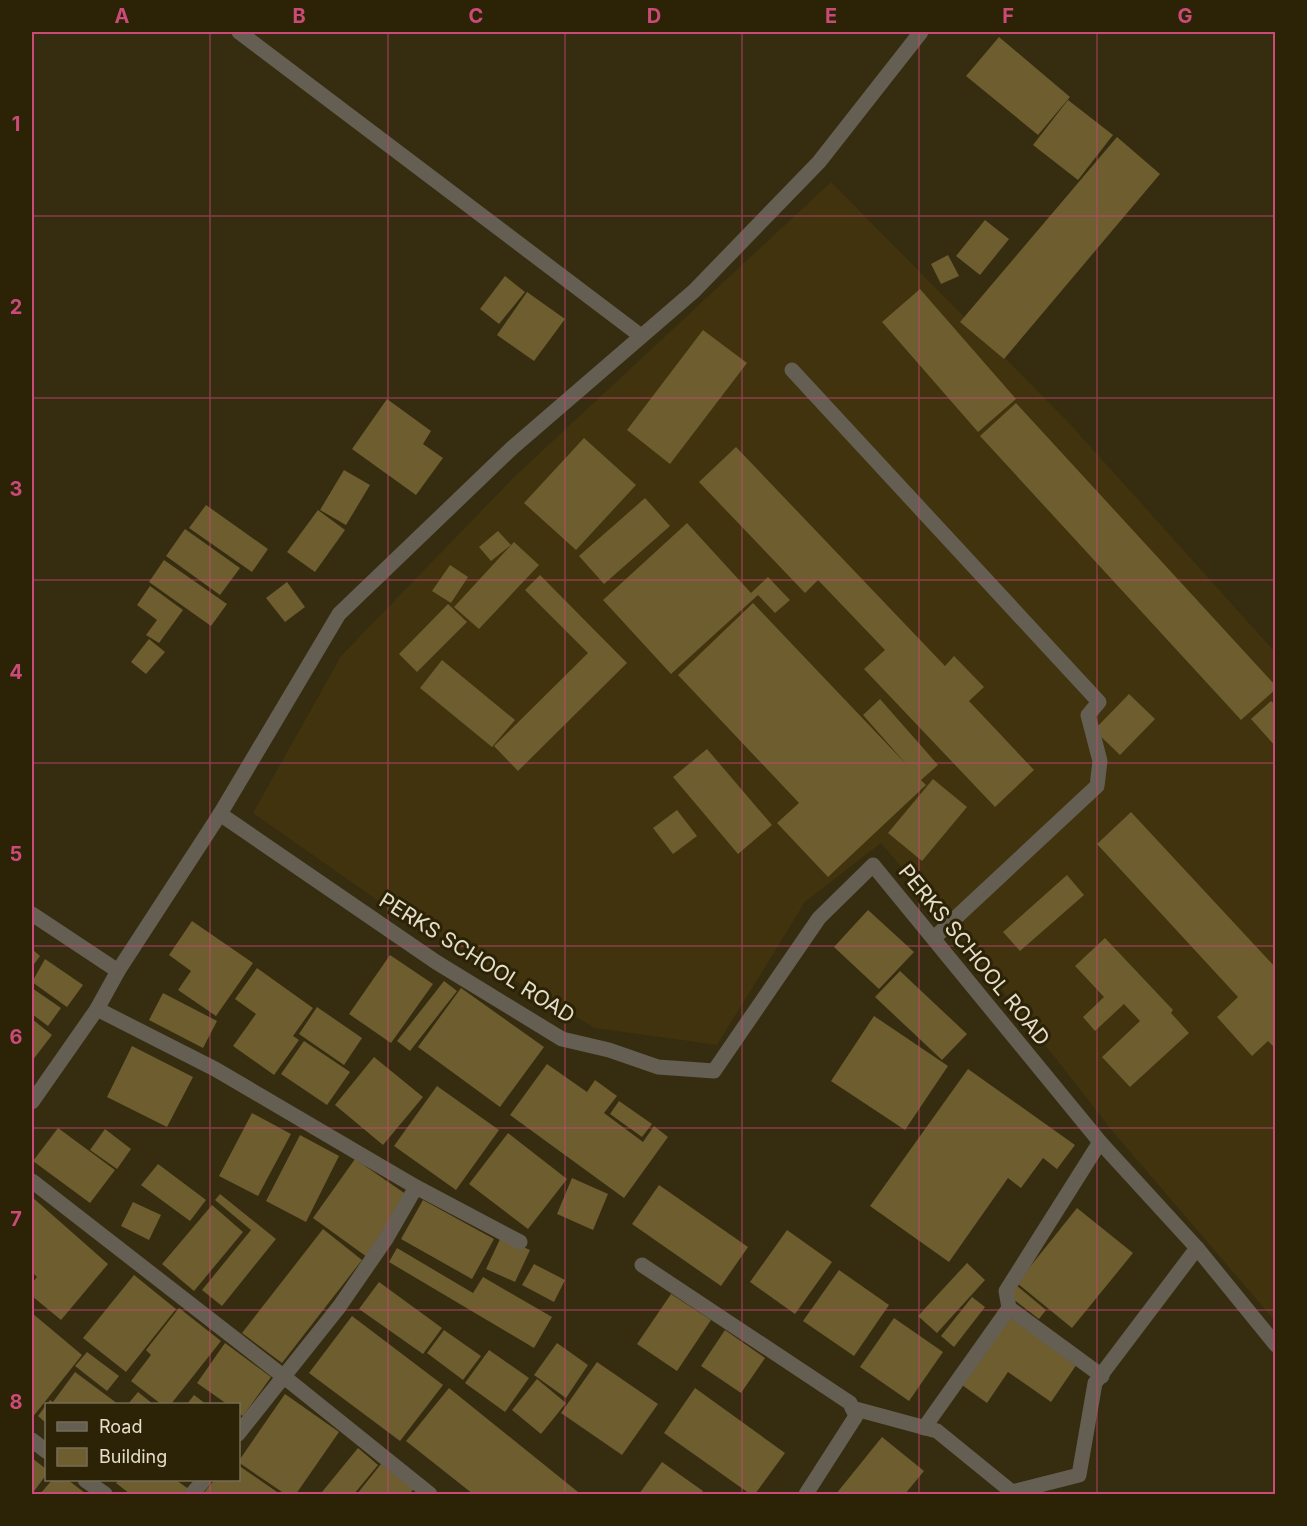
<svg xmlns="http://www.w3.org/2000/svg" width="1307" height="1526" font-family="Inter,sans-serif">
	<rect width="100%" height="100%" fill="#362c0f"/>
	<!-- built -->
	<polygon fill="#40330d" points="831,182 1070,424 1275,652 1275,1321 1114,1133 969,948 881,843 805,902 717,1045 595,1028 374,898 253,813 341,656 515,476"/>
	<!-- building -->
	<g fill="#6d5d2f">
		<polygon points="999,37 1070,97 1038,135 966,76"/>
		<polygon points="1068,100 1113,135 1078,180 1033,145"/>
		<polygon points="1117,137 1160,174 1004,359 960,322"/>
		<polygon points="985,220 1009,239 980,275 956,256"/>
		<polygon points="948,255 959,276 941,284 931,264"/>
		<polygon points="505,276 525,292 499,324 480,309"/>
		<polygon points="920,289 1016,399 978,432 882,322"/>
		<polygon points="527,292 565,319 534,361 497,335"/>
		<polygon points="703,330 747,363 670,464 627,430"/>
		<polygon points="387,399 431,431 423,444 443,458 416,495 352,449"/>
		<polygon points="1016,403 1276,686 1276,689 1241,720 980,436"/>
		<polygon points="584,438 636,485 576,550 524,503"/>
		<polygon points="736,447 945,666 954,656 984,687 969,701 1034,770 995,807 864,669 885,650 818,580 805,593 699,482"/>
		<polygon points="344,470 370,485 346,525 320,510"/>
		<polygon points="645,498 670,526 604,584 579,556"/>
		<polygon points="206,505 268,549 252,572 189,528"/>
		<polygon points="318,510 345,530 315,572 287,552"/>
		<polygon points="687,523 751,593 768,577 790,600 775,613 758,595 671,674 603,600"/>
		<polygon points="185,529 240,568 220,595 166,556"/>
		<polygon points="498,531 511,545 491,561 479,547"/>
		<polygon points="514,542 539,565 479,629 454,607"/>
		<polygon points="164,560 227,604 211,626 149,582"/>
		<polygon points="450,565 468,577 451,603 432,591"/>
		<polygon points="540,575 627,663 518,771 494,746 588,653 525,590"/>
		<polygon points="287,582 305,607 285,622 266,598"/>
		<polygon points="150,586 183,610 159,643 146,635 157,620 137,605"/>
		<polygon points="753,603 907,765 863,715 880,699 938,765 921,780 926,785 828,877 777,823 799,803 678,675"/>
		<polygon points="448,604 467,622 417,672 399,654"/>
		<polygon points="149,639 165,652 146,674 131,662"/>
		<polygon points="442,660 515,720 492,747 420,688"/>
		<polygon points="1129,694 1155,719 1120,755 1094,730"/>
		<polygon points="1271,701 1276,705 1276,747 1251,719"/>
		<polygon points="707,749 772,825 738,854 673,777"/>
		<polygon points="933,779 967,807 922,861 888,833"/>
		<polygon points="677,810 697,836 673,854 653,828"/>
		<polygon points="1131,812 1276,968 1276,1049 1268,1041 1252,1056 1217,1017 1238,997 1097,844"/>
		<polygon points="1067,875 1084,895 1020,951 1003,932"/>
		<polygon points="868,910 914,952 879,989 834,947"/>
		<polygon points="192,921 253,963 216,1016 178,990 191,971 169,955"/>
		<polygon points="1105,938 1173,1010 1171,1013 1189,1033 1130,1087 1102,1057 1140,1021 1124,1004 1095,1031 1083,1017 1104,997 1075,966"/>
		<polygon points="32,949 40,956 32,967"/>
		<polygon points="390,955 433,984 391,1043 349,1014"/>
		<polygon points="45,959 83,985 67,1007 32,982"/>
		<polygon points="257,968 313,1008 293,1036 299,1040 274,1075 233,1046 256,1014 235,999"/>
		<polygon points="900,971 967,1034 942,1060 875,997"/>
		<polygon points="444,981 457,991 410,1051 397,1041"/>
		<polygon points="32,988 61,1008 48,1026 32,1014"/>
		<polygon points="461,988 544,1047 500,1107 418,1047"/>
		<polygon points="163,993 217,1021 203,1048 149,1020"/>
		<polygon points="317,1007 362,1038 344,1065 299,1034"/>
		<polygon points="874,1016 948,1066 905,1130 831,1081"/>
		<polygon points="32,1019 52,1035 32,1061"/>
		<polygon points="304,1041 350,1072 327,1105 281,1074"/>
		<polygon points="132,1046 193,1077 167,1127 107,1097"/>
		<polygon points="374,1057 423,1097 383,1145 335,1105"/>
		<polygon points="547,1064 587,1092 595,1080 617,1096 604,1113 643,1142 654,1126 668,1137 624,1198 510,1115"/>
		<polygon points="968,1069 1075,1145 1057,1169 1043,1158 1021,1188 1008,1178 949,1262 870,1206"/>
		<polygon points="437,1086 499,1130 456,1190 394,1146"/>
		<polygon points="619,1101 652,1124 642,1137 610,1114"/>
		<polygon points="252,1113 291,1134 258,1196 219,1176"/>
		<polygon points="58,1128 115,1170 90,1203 33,1161"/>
		<polygon points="105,1129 131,1149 117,1169 90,1150"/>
		<polygon points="508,1133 567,1179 528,1229 469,1184"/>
		<polygon points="300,1135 339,1156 306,1222 266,1201"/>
		<polygon points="355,1159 410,1197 367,1257 313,1218"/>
		<polygon points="158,1164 206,1200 190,1221 141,1185"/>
		<polygon points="572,1178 608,1194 593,1230 557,1214"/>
		<polygon points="659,1185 748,1247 721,1286 632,1224"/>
		<polygon points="220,1194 276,1239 222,1306 202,1290 251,1230 215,1200"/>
		<polygon points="32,1197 108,1264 61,1320 32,1296 32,1283 37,1277 32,1272"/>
		<polygon points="423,1200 494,1239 472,1279 401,1239"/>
		<polygon points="133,1202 161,1215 149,1240 121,1226"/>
		<polygon points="212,1205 243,1232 194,1291 162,1264"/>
		<polygon points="1077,1208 1133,1253 1072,1328 1017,1283"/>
		<polygon points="323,1229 362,1260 282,1363 242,1333"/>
		<polygon points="787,1230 832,1262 795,1314 750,1282"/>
		<polygon points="501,1237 530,1250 515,1282 486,1269"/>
		<polygon points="397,1248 473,1293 483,1277 552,1317 534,1348 389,1262"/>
		<polygon points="967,1263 985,1280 937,1333 918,1316"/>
		<polygon points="534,1264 565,1280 554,1302 522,1285"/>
		<polygon points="839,1270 889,1305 854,1356 803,1321"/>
		<polygon points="134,1275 176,1309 126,1372 83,1338"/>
		<polygon points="379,1282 442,1328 423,1354 359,1309"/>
		<polygon points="1016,1285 1046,1310 1039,1319 1008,1295"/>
		<polygon points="671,1294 711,1320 677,1371 637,1344"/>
		<polygon points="972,1297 985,1307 954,1347 941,1336"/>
		<polygon points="179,1308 221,1341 171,1404 161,1404 131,1381 151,1355 146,1350"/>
		<polygon points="32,1313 82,1355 32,1418"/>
		<polygon points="352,1316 443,1385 400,1441 309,1373"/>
		<polygon points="1009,1317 1077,1364 1051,1402 1008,1372 987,1403 962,1385"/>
		<polygon points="894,1318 943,1352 909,1401 860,1367"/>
		<polygon points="444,1330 481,1356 463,1380 427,1353"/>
		<polygon points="725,1330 765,1358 741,1393 701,1366"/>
		<polygon points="225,1343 271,1377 243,1416 238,1413 238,1404 227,1404 197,1383"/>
		<polygon points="557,1343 588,1365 566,1398 534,1375"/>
		<polygon points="489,1350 529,1378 505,1412 465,1383"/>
		<polygon points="87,1352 119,1376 107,1391 75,1366"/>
		<polygon points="597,1362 658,1404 622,1455 561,1413"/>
		<polygon points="75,1372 118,1404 47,1404 50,1400 53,1402"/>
		<polygon points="537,1379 566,1403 541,1434 512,1410"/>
		<polygon points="449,1388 578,1492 575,1494 473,1494 406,1441"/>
		<polygon points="695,1388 785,1453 755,1494 750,1494 664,1433"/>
		<polygon points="138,1392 153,1404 128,1404"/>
		<polygon points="285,1394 339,1432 296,1494 285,1494 238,1462"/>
		<polygon points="194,1395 206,1404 187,1404"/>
		<polygon points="46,1405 46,1423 38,1416"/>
		<polygon points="882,1437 924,1471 905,1494 836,1494"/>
		<polygon points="358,1448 378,1465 354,1494 326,1494 322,1492"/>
		<polygon points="32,1458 46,1469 46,1475 32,1494"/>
		<polygon points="662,1462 703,1491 701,1494 639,1494"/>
		<polygon points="381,1464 414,1489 409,1494 357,1494"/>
		<polygon points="238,1465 280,1494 203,1494 214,1480 238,1480"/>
		<polygon points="52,1480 68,1480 85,1493 40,1494"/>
		<polygon points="119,1480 176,1480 190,1490 187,1494 130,1494 116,1483"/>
	</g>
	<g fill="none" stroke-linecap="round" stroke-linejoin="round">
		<!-- minor -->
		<g stroke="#645f52" stroke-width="15">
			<polyline points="239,32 641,336"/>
			<polyline points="792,370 1099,702 1088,715 1100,761 1097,786 934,938"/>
			<polyline points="220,814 436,962 562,1039 609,1050 658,1067 714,1071 819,918 873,865 1100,1142 1197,1248 1276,1345"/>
			<polyline points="32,914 118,971"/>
			<polyline points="97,1009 215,1069 416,1187 520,1242"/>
			<polyline points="32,1102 97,1009 118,971 220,814 339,614 512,448 694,291 819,162 921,32"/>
			<polyline points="32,1181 283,1376 430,1494"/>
			<polyline points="642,1265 850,1403 856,1416 806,1494"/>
			<polyline points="1009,1308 1102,1376"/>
			<polyline points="852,1408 937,1431 1012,1492 1079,1475 1095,1383 1197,1248"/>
			<polyline points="924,1428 1009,1308 1006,1291 1100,1142"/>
			<polyline points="238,1434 339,1307 386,1239 416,1187"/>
			<polyline points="32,1440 46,1451"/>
			<polyline points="85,1480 105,1494"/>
			<polyline points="192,1494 204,1480"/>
		</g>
	</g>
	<!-- grid -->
	<path fill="none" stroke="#ca4a78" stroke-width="1.5" stroke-opacity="0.55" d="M210,32V1404M388,32V1494M565,32V1494M742,32V1494M919,32V1494M1097,32V1494M32,216H1276M32,398H1276M32,580H1276M32,763H1276M32,946H1276M32,1128H1276M32,1310H1276M210,1480V1494"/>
	<g text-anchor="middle" stroke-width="6" stroke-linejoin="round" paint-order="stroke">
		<!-- street labels -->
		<g font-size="21" fill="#e4decd" stroke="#2c2205">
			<text transform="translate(974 955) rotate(51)" y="7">PERKS SCHOOL ROAD</text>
			<text transform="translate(477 958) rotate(32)" y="7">PERKS SCHOOL ROAD</text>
		</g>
	</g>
	<!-- border -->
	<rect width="1307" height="1526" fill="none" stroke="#2c2205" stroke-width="66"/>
	<!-- legend -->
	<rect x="45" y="1403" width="195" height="78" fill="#2c2205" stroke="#766d55" stroke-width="1.5"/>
	<rect x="57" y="1422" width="30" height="9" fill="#645f52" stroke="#766d55" stroke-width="1.5"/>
	<text x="99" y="1433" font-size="18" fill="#e4decd">Road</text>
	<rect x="57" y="1448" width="30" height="18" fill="#6d5d2f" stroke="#766d55" stroke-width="1.5"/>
	<text x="99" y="1463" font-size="18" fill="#e4decd">Building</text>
	<rect x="33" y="33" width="1241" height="1460" fill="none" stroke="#ca4a78" stroke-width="2"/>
	<g font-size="20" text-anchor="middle" font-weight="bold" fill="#ca4a78">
		<text x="122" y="23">A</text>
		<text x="299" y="23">B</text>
		<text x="476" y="23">C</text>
		<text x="654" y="23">D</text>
		<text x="831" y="23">E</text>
		<text x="1008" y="23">F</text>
		<text x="1185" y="23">G</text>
		<text x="16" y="131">1</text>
		<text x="16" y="314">2</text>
		<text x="16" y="496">3</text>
		<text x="16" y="679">4</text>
		<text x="16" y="861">5</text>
		<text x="16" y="1044">6</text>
		<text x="16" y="1226">7</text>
		<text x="16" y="1409">8</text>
	</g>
</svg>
